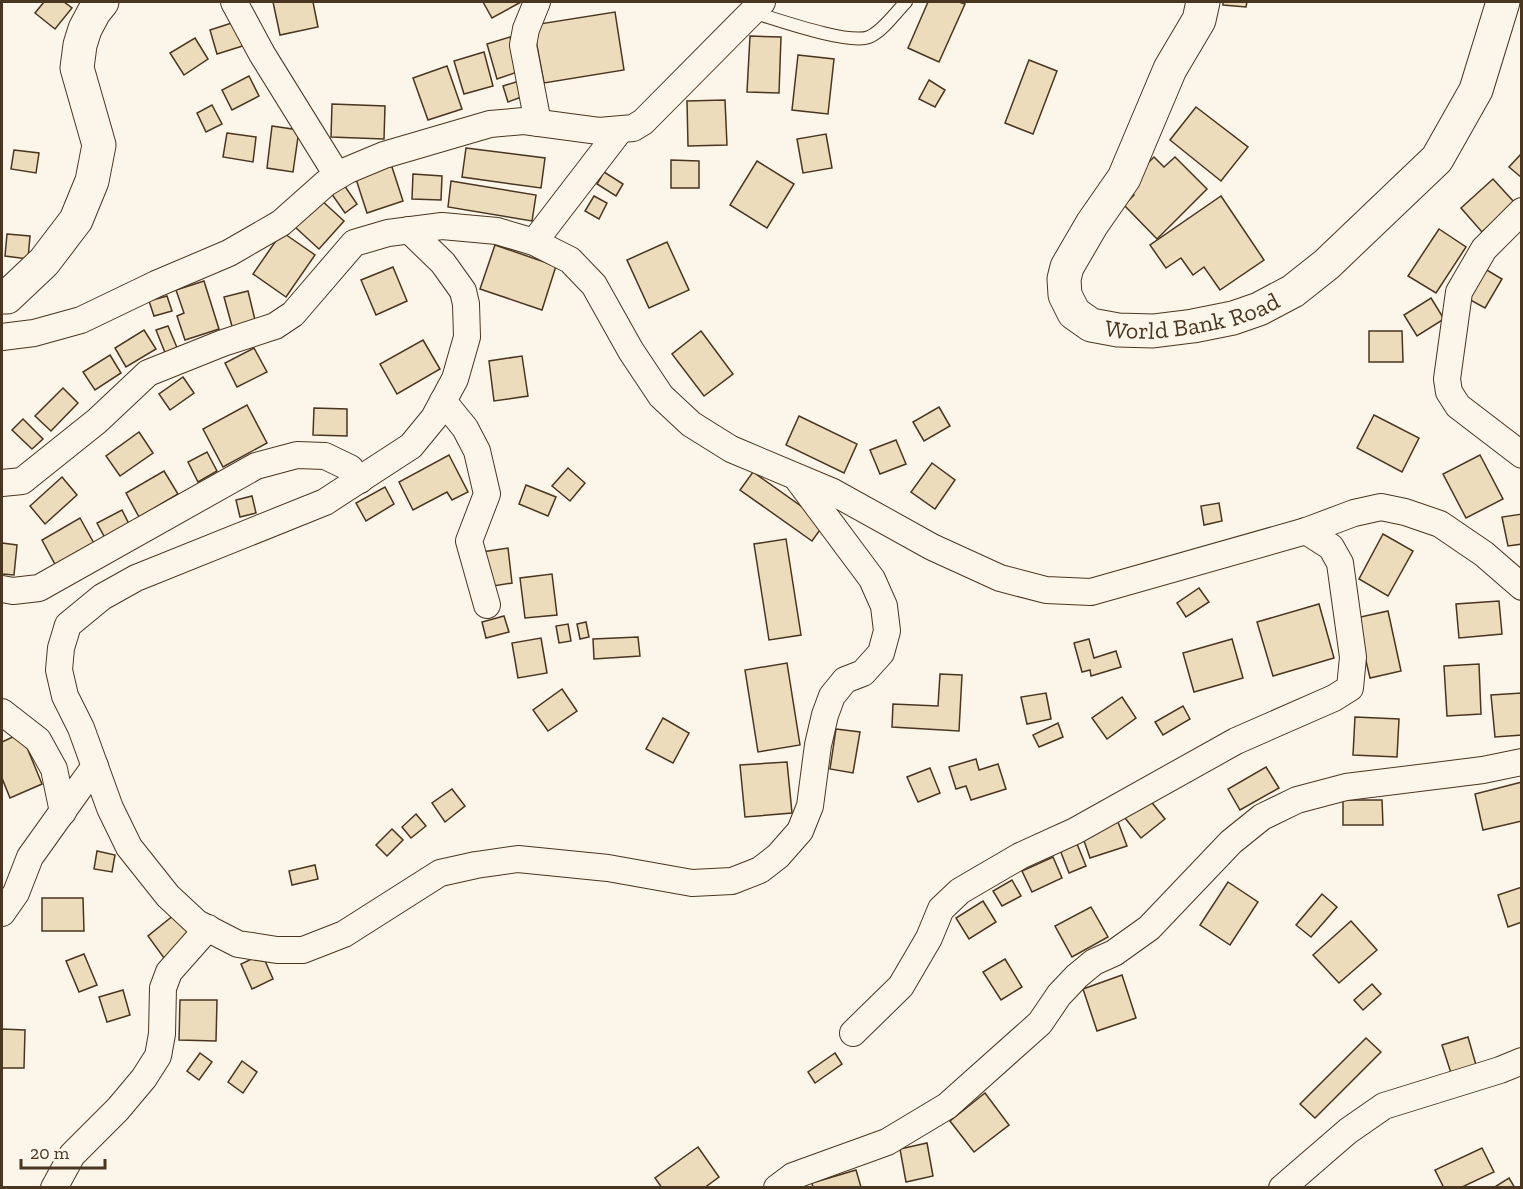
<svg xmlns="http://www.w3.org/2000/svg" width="1523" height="1189" font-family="'Zilla Slab',serif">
	<rect width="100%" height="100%" fill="#fbf6e9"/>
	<!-- building -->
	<g fill="#ecdcbc" stroke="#4a3520" stroke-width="1.5">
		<polygon points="44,2 64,2 72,8 55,29 35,13"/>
		<polygon points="273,2 313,2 318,27 280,35"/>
		<polygon points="483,2 521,2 492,18"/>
		<polygon points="928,2 959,2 965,4 939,62 908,48"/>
		<polygon points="1223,2 1247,2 1246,7 1223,5"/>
		<polygon points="615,12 624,70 544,83 533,25"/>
		<polygon points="241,20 249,44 217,54 210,30"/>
		<polygon points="750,36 781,37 779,93 747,92"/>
		<polygon points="510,37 520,71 497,79 487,44"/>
		<polygon points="195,38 208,59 184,75 170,53"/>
		<polygon points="484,52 493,86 464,94 454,61"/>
		<polygon points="798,55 834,59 828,114 792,110"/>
		<polygon points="1029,60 1057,71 1033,134 1005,123"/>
		<polygon points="447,66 462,109 428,120 413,78"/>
		<polygon points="249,76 259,96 232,110 222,90"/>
		<polygon points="929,80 945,90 935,107 919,99"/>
		<polygon points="519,81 524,96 508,102 503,86"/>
		<polygon points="725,100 727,145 688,146 687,101"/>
		<polygon points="332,104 385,106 384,139 331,137"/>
		<polygon points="212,105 222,124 206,132 197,113"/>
		<polygon points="1196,107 1248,147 1221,181 1170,140"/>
		<polygon points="272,126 299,130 293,172 267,168"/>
		<polygon points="227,133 256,137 253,162 223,157"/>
		<polygon points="826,134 832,168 803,173 797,139"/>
		<polygon points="466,148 545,158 541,188 462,177"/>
		<polygon points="14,150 39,153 36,173 11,169"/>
		<polygon points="1522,153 1522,178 1509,167"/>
		<polygon points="1154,157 1164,167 1175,157 1207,189 1157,239 1124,205 1134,195 1125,186"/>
		<polygon points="671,160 699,161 699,188 671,188"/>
		<polygon points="757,161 794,184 767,228 730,205"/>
		<polygon points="391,164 403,201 367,213 355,176"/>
		<polygon points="604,172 623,184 616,196 597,184"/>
		<polygon points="413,174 442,176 441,200 412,199"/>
		<polygon points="1493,179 1514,202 1482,232 1461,208"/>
		<polygon points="451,181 536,195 532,221 448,207"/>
		<polygon points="342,182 357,204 345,213 329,190"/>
		<polygon points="594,196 607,203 599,219 585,211"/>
		<polygon points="1221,196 1264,260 1220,290 1204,267 1193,275 1181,258 1166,268 1150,245"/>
		<polygon points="320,199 344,221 319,249 295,227"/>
		<polygon points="1439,229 1466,247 1436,293 1408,276"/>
		<polygon points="282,232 315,255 286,297 253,274"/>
		<polygon points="7,234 30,236 28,259 5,256"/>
		<polygon points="667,242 689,290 649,308 627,260"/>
		<polygon points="495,245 556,266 542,310 480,289"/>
		<polygon points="1480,266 1502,279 1485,308 1463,296"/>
		<polygon points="393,267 407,301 376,315 361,280"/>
		<polygon points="204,281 219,329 185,340 177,316 184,313 176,290"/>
		<polygon points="248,291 256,324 233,330 224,297"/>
		<polygon points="167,296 172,311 154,316 149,301"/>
		<polygon points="1431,298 1444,319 1417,336 1404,315"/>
		<polygon points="168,326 178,350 166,355 156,330"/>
		<polygon points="144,330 156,349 126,367 115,348"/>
		<polygon points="701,331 733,374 704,396 672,354"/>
		<polygon points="1369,331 1402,331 1403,362 1369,362"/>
		<polygon points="423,340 440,369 397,394 380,364"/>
		<polygon points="254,348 267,372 237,387 225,363"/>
		<polygon points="110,355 121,373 95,390 83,372"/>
		<polygon points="522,356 528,396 494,401 489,361"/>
		<polygon points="183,377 194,393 170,410 159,394"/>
		<polygon points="63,388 78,403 51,431 35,416"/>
		<polygon points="247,405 267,443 223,467 203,429"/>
		<polygon points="939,407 950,426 924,441 913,422"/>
		<polygon points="314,408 347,409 347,436 313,435"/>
		<polygon points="1374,415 1419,438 1402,472 1357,448"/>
		<polygon points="799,416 857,444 844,473 786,445"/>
		<polygon points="23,419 43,439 32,449 12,430"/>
		<polygon points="139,432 153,453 120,476 106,456"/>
		<polygon points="896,440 906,464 880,474 870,450"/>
		<polygon points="207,452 217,471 198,482 188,462"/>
		<polygon points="449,455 468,492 452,500 447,492 413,510 399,482"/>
		<polygon points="1480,455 1503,499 1466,518 1443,474"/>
		<polygon points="932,463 955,480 935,509 911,492"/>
		<polygon points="568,468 585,483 570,501 552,486"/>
		<polygon points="164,471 178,494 139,517 126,493"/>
		<polygon points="753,472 825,523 812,541 740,490"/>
		<polygon points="62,477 77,495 45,524 30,506"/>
		<polygon points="526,485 556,497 548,516 519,504"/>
		<polygon points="385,487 394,504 366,521 356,503"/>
		<polygon points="252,496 256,513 240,517 236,500"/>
		<polygon points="1219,503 1222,521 1204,525 1201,506"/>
		<polygon points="122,510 130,526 105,538 97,523"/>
		<polygon points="1522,514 1522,544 1508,546 1502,517"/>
		<polygon points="80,518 96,547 57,568 42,540"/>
		<polygon points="1383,534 1413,551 1388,596 1359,579"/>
		<polygon points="786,539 801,635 769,640 754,544"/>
		<polygon points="2,543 17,545 14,575 2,574"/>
		<polygon points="508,548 512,583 487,587 482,552"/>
		<polygon points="552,574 557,615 525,618 520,578"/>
		<polygon points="1199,588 1209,602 1186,617 1177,603"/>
		<polygon points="1499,601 1502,634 1459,638 1456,604"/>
		<polygon points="1319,604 1334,658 1273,676 1257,622"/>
		<polygon points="1388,611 1401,671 1370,678 1356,618"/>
		<polygon points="504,616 509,632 486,638 482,622"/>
		<polygon points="586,622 589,637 580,639 577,624"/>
		<polygon points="568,624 571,641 559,643 556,626"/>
		<polygon points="638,637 640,656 594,659 593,639"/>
		<polygon points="541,638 547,673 518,678 512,643"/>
		<polygon points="1089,639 1094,658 1116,651 1121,667 1091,676 1090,670 1082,672 1074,643"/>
		<polygon points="1232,639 1243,678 1194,692 1183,653"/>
		<polygon points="787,663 800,745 758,752 745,670"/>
		<polygon points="1479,664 1481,714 1447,716 1444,666"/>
		<polygon points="940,674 962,675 959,731 892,727 893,704 938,706"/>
		<polygon points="562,689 577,711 548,731 533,710"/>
		<polygon points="1046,693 1051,719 1027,724 1021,697"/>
		<polygon points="1522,693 1522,735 1495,737 1491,695"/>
		<polygon points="1122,697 1136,718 1107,739 1092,718"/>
		<polygon points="1183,706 1190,719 1163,735 1155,722"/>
		<polygon points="1355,717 1399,719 1397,757 1353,755"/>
		<polygon points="663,718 689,733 673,763 646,749"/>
		<polygon points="1058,723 1063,737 1039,747 1033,735"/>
		<polygon points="836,729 860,732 853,773 830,769"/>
		<polygon points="21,733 42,784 10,798 2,778 2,742"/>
		<polygon points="976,759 979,770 998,764 1006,789 971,800 966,786 956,789 949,767"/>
		<polygon points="787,762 792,813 745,817 740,765"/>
		<polygon points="1266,767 1279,788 1240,810 1228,789"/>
		<polygon points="930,768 940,793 918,802 907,777"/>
		<polygon points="1522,782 1522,821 1483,830 1475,794"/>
		<polygon points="452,789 465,806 445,822 432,803"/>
		<polygon points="1149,799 1165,819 1141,838 1125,818"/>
		<polygon points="1343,800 1382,800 1383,825 1343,825"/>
		<polygon points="416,814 426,826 411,838 402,827"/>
		<polygon points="1118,822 1127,846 1090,858 1082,835"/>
		<polygon points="392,829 403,840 387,856 376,845"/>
		<polygon points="1077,844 1086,866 1069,873 1060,850"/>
		<polygon points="97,851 115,855 112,872 94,869"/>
		<polygon points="1053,857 1062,878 1032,892 1022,871"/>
		<polygon points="315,865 318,879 292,885 289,871"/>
		<polygon points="1012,880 1021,896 1002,906 993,891"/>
		<polygon points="1228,882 1258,902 1230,945 1200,925"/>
		<polygon points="1522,887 1522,922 1508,927 1498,895"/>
		<polygon points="1322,894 1337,907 1311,937 1296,925"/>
		<polygon points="42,898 83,898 84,931 42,931"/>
		<polygon points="983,901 996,922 969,939 956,918"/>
		<polygon points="1091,907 1108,937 1072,957 1055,926"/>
		<polygon points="174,915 192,937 164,958 148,936"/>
		<polygon points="1351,921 1377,950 1339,983 1313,955"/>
		<polygon points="84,954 97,985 79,992 66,961"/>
		<polygon points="262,954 273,979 252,989 241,964"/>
		<polygon points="1005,959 1022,987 1001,1000 983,972"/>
		<polygon points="1122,975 1136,1018 1097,1031 1083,989"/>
		<polygon points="1372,984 1381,994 1363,1010 1354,1000"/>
		<polygon points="123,990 130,1015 107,1022 99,997"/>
		<polygon points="180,1000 217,1000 216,1041 179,1040"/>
		<polygon points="2,1029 25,1030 24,1068 2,1068"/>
		<polygon points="1468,1037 1476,1065 1451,1073 1442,1045"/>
		<polygon points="1366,1038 1381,1052 1315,1118 1300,1104"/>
		<polygon points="200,1053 212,1062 199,1080 187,1071"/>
		<polygon points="835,1053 842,1064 815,1083 808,1072"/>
		<polygon points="242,1061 257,1072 243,1093 228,1082"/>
		<polygon points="985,1093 1009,1125 974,1152 950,1121"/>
		<polygon points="927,1143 933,1176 906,1182 900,1149"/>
		<polygon points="698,1147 719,1177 704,1188 662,1188 655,1178"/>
		<polygon points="1482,1148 1494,1172 1460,1188 1444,1188 1435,1170"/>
		<polygon points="856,1170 861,1187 813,1188 812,1183"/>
		<polygon points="1509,1178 1515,1188 1493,1188"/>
	</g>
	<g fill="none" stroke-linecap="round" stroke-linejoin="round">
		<!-- lane casing -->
		<g stroke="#4a3520" stroke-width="14">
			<path id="lane" d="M752,12C776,19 848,45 869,37C883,31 895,13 906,2"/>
		</g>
		<!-- street casing -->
		<g stroke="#4a3520" stroke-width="28">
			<g id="street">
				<polyline points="234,2 262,54 337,175"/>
				<polyline points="537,2 526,29 523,45 538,123"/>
				<polyline points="1522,211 1484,249 1459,292 1447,379 1449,392 1458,406 1522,455"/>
				<polyline points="409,230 443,263 463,291 466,304 467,337 455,379 434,418 411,446 325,502 136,578 102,597 68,625 61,648 59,670 65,696 81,728 110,808 129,847 168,896 197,923 238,944 277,950 303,950 344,934 440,873 476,865 518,859 608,868 692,883 732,881 760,870 778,856 800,831 810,806 818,745 825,715 832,696 845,680 863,673 881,653 887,631 884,606 872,579 796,477"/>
				<polyline points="534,242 620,130"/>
				<polyline points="2,337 34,333 81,320 156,284 229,253 281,223 326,183 348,170 384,155 490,124 524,121 599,131 633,128 643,122 762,2"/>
				<polyline points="443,401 465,428 477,451 487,494 469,541 487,605"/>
				<polyline points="2,483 22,481 97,421 148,373 223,343 275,326 293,314 354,243 388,233 442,226 497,231 534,242 570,260 594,285 631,351 661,396 691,424 731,449 833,492 932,547 1000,578 1046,590 1091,592 1306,531 1354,513 1381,507 1405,512 1440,524 1484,554 1522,587"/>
				<polyline points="2,589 13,591 39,588 256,466 297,455 325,456 350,468 360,480"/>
				<polyline points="2,712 38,740 54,769 63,812"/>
				<polyline points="2,913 16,893 30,857 95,766"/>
				<polyline points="853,1033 901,986 929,938 941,909 960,891 1020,856 1075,831 1236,741 1334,698 1350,688 1353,657 1340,563 1331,547 1306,531"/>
				<polyline points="54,1188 72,1155 118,1109 144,1078 158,1056 162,1034 163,988 169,972 208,928"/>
				<polyline points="777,1188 793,1176 887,1142 947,1106 1040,1023 1059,995 1077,976 1094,962 1114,953 1149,928 1231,842 1262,817 1297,800 1346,787 1483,770 1522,762"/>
				<polyline points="1282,1188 1348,1131 1384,1106 1500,1070 1522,1061"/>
			</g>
		</g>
		<!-- primary casing -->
		<g stroke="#4a3520" stroke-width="35">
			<g id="primary">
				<path id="s1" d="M1203,2L1199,20L1170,69L1124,178L1092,224L1067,267L1064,279L1065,295L1074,313L1091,325L1118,330L1153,331L1193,326L1233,318L1259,309L1293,291L1327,264L1437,159L1476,90L1503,2"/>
				<polyline points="2,297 7,297 44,262 76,220 92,181 99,145 77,68 80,45 85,29 94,12 102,2"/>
			</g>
		</g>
		<!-- lane -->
		<use href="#lane" stroke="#fbf6e9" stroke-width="12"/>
		<!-- street -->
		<use href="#street" stroke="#fbf6e9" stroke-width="26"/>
		<!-- primary -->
		<use href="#primary" stroke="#fbf6e9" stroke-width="33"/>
	</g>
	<g text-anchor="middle" stroke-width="4.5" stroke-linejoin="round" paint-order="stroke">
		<!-- street labels -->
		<g font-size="24" fill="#4a3520" stroke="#fbf6e9">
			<text dy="8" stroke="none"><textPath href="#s1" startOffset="472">World Bank Road</textPath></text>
		</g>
	</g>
	<!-- border -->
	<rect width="1523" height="1189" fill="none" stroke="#4a3520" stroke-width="6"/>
	<!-- scale -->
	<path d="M21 1159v9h84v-9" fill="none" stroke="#4a3520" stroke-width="3"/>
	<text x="30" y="1159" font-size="18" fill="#4a3520" stroke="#fbf6e9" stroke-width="4.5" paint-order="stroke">20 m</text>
</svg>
